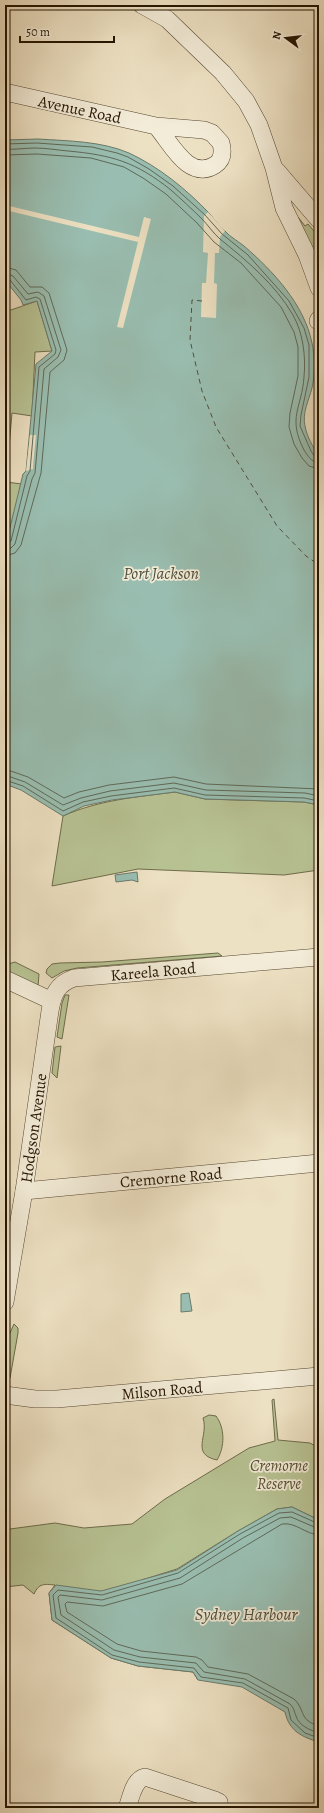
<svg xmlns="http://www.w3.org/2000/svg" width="324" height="1813" font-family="Alegreya,serif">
	<rect width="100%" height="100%" fill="#ede1c3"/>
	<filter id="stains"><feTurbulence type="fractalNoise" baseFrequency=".005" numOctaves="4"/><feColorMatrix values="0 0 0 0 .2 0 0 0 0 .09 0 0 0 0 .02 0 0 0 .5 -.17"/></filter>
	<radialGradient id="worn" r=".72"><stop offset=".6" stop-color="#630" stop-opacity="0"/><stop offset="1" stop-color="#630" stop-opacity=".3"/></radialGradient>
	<!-- green -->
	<g fill="#b8c394" stroke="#6e6c4a">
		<polygon points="298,217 305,226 308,224 319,237 319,264 294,218"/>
		<polygon points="37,301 52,351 35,352 32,416 12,413 6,482 22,484 5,548 5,312"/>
		<path d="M175,792L205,799L304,802L319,805V870L284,875L138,869L52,886L63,816C99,800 136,797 175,792Z"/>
		<polygon points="218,953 222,956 77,968 64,971 52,978 46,973 47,969 52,964 60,963 102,962"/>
		<polygon points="15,962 39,974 38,987 5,974 5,965"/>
		<polygon points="65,995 69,995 62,1039 57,1037 62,1003"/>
		<polygon points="61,1046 57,1078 52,1073 55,1047"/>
		<polygon points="14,1324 18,1328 18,1333 10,1378 5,1376 5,1344"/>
		<path d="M274,1399L278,1440L310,1443L319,1448V1520L292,1507L277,1509L238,1531L177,1569L142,1580L198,1680L193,1672L138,1666L111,1658L52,1620L49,1593L55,1585C44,1584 39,1583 34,1594L23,1585L5,1587V1534L10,1529L55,1523L84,1528L132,1524L165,1499L249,1448L275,1441L272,1400Z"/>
		<path d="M209,1415L216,1416C225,1428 225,1447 217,1460C190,1454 209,1436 203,1418Z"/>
	</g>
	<!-- water -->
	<g fill="#99beb1" stroke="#6a7a6a">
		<path d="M38,139C68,141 101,141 129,153C159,167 186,189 209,213C214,219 219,226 225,231C230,237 238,241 244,246C273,271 304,304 312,343C315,356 315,375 312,388C309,400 302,413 305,426C307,437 313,447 319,456V805L304,802L205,799L175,792L112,800L84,806L63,816L21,790L5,784V548L23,474L26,471L36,364L52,351L37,301L23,305L21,300L5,280V140Z"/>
		<polygon points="137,872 138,882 132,880 116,882 115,875"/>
		<polygon points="189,1293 192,1311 181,1312 181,1294"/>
		<path d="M292,1507L319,1520V1742C302,1737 289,1731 285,1712L242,1687L198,1680L193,1672L138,1666L111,1658L52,1620L49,1593L56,1585L101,1591L177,1570L238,1531L277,1509Z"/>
	</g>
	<!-- pier -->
	<g fill="#ede1c3">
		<polygon points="5,205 139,237 144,217 151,219 123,328 117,327 138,242 5,210"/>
		<polygon points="208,212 225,231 220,237 219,253 215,253 214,283 217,284 216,318 201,317 202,283 206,283 208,253 203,252 204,216"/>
		<polygon points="30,435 36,435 33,466 33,469 26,471"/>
	</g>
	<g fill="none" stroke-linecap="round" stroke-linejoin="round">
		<!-- shore -->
		<g stroke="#5e6958" stroke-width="1">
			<polyline points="5,144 37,143 92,147 117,153 128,157 149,169 173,186 205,215 222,234 248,255 289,301 304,328 309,345 309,377 301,415 300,426 311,451 315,457 319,458"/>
			<path d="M5,149C15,150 25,148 35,148C46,148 57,150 68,151C112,155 136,162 171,190C181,199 192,209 202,219C208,225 213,233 220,239C247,261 275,284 293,315C303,333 306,356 304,377C302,408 287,417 304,450C308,456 311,462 319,463"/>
			<polyline points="5,155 37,154 91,158 124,167 143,178 166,194 197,223 214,242 241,263 281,307 294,332 298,347 298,376 290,413 289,427 294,444 302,458 309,466 319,469"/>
			<polyline points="5,267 16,270 30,287 42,287 49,293 67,350 64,360 50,372 41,473 21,545 15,553 5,556"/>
			<polyline points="5,273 13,276 28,294 38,292 44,296 61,350 58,357 44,369 35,473 32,479 15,544 11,548 5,550"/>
			<polyline points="5,278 10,280 26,300 36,297 40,299 56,350 55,354 39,367 30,471 27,476 11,541 5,545"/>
			<polyline points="5,769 28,777 64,798 79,792 109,785 174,777 206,784 319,789"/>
			<polyline points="5,775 25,782 63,805 81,798 110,791 174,783 206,790 305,793 319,796"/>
			<polyline points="5,780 23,786 63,811 83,802 111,796 174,788 205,795 304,798 319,801"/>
			<polyline points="319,1524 292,1512 279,1513 240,1534 178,1573 102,1595 58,1590 53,1595 56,1618 112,1655 139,1662 194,1668 201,1677 243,1683 288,1708 291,1720 305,1733 319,1738"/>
			<path d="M319,1529L291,1517L280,1518L243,1538L180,1578L102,1600L60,1595L58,1597L61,1615L114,1650L140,1657L196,1663L204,1672L245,1679L290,1704C294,1708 294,1711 296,1716C299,1726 310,1730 319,1733"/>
			<path d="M319,1535C305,1534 296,1522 282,1524L182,1584L103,1606L67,1602L65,1604L67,1612L117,1644L141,1651L196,1657L202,1660L208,1667L248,1674L294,1699C306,1710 298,1720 319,1726"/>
		</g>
		<!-- ferry -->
		<polyline stroke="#4d503e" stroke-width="1" stroke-dasharray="5 4" stroke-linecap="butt" points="202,301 192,300 190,340 202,391 216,427 277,526 306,556 319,565"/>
		<!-- minor casing -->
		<g stroke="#564731" stroke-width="18">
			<g id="minor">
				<polyline points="142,5 167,19 223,73 246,101 259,125 274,168 284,208 307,255 319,288"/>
				<path d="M5,92L156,126L204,130L212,133L221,143C223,151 223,160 215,165C188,182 170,141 156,126"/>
				<polyline points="277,171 319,220"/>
				<polyline points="318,321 319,319"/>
				<polyline points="5,979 52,1001"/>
				<polyline points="24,1191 319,1163"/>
				<path d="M5,1302L24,1191L50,1011C53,994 57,984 74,978L319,957"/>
				<polyline points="5,1395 35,1399 57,1399 319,1376"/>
				<path d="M127,1808C131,1798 133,1780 145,1777L215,1800L219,1802L220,1808"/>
			</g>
		</g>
		<!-- minor -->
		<use href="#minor" stroke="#f3ecd8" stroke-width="17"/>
	</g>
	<g text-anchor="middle" stroke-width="3.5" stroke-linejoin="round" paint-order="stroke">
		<!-- street labels -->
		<g font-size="16" fill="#241400" stroke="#f3ecd8">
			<text transform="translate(80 109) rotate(12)" y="6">Avenue Road</text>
			<text transform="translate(153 971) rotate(-5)" y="6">Kareela Road</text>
			<text transform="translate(33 1128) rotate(-82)" y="6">Hodgson Avenue</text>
			<text transform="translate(171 1177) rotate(-5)" y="6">Cremorne Road</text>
			<text transform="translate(162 1390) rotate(-5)" y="6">Milson Road</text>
		</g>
		<!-- park labels -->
		<g font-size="16" font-style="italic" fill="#585134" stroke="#f3ecd8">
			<text x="279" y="1471">Cremorne<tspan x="279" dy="18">Reserve</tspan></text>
		</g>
		<!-- water labels -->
		<g font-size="17" font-style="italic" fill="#4d503e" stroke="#f3ecd8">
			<text x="161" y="579">Port Jackson</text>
			<text x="246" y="1620">Sydney Harbour</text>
		</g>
	</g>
	<!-- margin -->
	<rect width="324" height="1813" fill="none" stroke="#ede1c3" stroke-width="20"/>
	<rect x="6" y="6" width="312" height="1801" fill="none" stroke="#241400" stroke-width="2"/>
	<rect x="10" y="10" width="304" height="1793" fill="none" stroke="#241400"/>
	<!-- north arrow -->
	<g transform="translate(286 38) rotate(285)" stroke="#f3ecd8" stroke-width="3" paint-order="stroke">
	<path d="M0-3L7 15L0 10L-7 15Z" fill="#241400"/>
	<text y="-6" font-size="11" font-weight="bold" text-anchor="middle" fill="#241400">N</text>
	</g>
	<!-- scale -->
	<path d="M20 36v6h94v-6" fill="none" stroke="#241400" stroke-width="2"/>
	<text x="26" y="36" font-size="12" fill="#241400" stroke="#f3ecd8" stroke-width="3" paint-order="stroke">50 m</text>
	<rect width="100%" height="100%" filter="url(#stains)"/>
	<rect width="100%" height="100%" fill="url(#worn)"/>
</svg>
